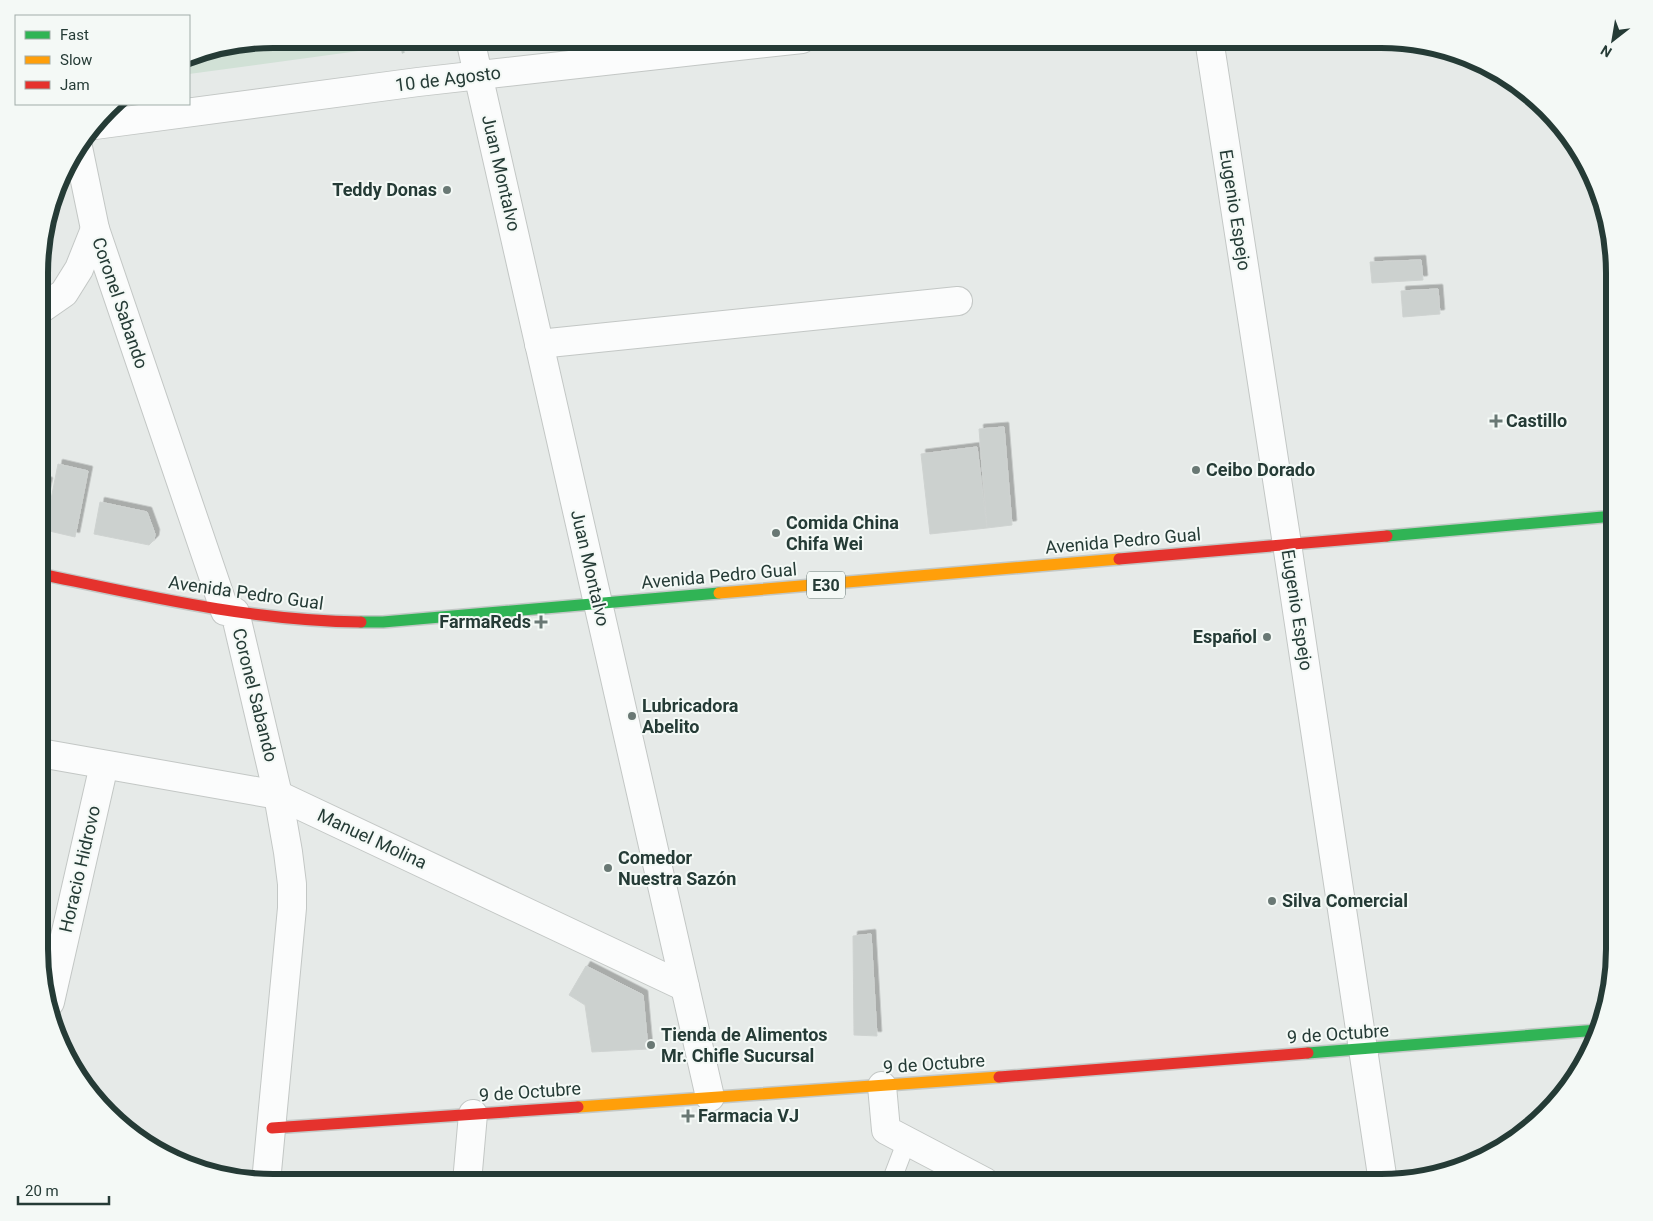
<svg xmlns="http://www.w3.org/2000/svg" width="1653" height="1221" font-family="Roboto,sans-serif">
	<defs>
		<filter id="shadow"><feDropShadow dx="4.5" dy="-4.5" stdDeviation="0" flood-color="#0004"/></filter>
	</defs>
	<rect width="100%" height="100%" fill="#e6eae8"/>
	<!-- green -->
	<polygon fill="#d1e1d6" points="273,39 426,39 417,43 189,74 189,56 197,51"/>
	<!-- building -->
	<g fill="#ccd1cf" stroke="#cfd3d1" filter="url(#shadow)">
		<polygon points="1421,260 1423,280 1372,283 1370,262"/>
		<polygon points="1438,289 1440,314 1403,317 1401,291"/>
		<polygon points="1004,427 1012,525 987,528 979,429"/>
		<polygon points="977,447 987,528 930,534 921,454"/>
		<polygon points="58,464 88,471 75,537 45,530"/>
		<polygon points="40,481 48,482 40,519"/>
		<polygon points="100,502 147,512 155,534 154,540 149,545 94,534"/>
		<polygon points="871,934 877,1036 854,1035 853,936"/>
		<polygon points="586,966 643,995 648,1049 592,1052 585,1005 569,995"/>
	</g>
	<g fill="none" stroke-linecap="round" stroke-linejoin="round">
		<!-- lane casing -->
		<g stroke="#c3c7c5" stroke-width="20">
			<polyline id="lane" points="891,1182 907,1140"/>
		</g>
		<!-- street casing -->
		<g stroke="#c3c7c5" stroke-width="30">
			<g id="street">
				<polyline points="470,39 710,1097"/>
				<polyline points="1209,39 1287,544 1383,1182"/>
				<polyline points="95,125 418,82 802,39"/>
				<polyline points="78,147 95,229 225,611 235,612 278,795 288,852 292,884 292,908 266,1182"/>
				<polyline points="41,309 64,293 79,269 95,229"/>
				<polyline points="539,344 958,301"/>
				<polyline points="40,753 278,795 685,987"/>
				<polyline points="50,1002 104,765"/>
				<polyline points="882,1086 886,1130 985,1182"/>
				<polyline points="467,1182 473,1114"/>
			</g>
		</g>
		<!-- fast casing -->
		<g stroke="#c3c8c6" stroke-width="14">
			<g id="fast">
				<polyline points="1387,536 1614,516"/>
				<polyline points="361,622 383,622 719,593"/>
				<polyline points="1308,1053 1598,1030"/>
			</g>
		</g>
		<!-- slow casing -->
		<g stroke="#c3c8c6" stroke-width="14">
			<g id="slow">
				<polyline points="719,593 1119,559"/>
				<polyline points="578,1107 999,1077"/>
			</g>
		</g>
		<!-- jam casing -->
		<g stroke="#c3c8c6" stroke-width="14">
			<g id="jam">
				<polyline points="1119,559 1387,536"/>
				<path d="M40,574C146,596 252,621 361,622"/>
				<polyline points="999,1077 1308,1053"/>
				<polyline points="272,1128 578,1107"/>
			</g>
		</g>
		<!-- path -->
		<polyline stroke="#c2cac6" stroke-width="3" stroke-dasharray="2.5 4" stroke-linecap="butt" points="397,39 404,54"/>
		<!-- lane -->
		<use href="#lane" stroke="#fbfcfc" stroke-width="18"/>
		<!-- street -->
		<use href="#street" stroke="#fbfcfc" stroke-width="28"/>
		<!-- fast -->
		<use href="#fast" stroke="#30b455" stroke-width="11"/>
		<!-- slow -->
		<use href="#slow" stroke="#ff9f0a" stroke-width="11"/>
		<!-- jam -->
		<use href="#jam" stroke="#e5322d" stroke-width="11"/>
	</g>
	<!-- markers -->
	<g fill="#697874" stroke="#f4f9f6" stroke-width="2">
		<circle cx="447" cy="190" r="5"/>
		<path d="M1493.5 413.5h5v5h5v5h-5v5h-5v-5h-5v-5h5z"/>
		<circle cx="1196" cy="470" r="5"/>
		<circle cx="776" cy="533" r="5"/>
		<path d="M538.5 614.5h5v5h5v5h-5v5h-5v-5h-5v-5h5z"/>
		<circle cx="1267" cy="637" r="5"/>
		<circle cx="632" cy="716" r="5"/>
		<circle cx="608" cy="868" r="5"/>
		<circle cx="1272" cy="901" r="5"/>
		<circle cx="651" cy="1045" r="5"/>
		<path d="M685.5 1108.5h5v5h5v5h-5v5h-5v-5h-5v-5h5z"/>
	</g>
	<g text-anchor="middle" stroke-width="4" stroke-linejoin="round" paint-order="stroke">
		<!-- shield labels -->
		<rect fill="#f4f9f6" stroke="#637470" stroke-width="1" x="807" y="571.5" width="38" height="27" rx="4"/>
		<g font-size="16" font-weight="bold" fill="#253b36">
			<text x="826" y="591">E30</text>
		</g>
		<!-- street labels -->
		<g font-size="18" fill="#253b36" stroke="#f4f9f6">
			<text transform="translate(448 79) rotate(-7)" y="6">10 de Agosto</text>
			<text transform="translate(501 173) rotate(77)" y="6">Juan Montalvo</text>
			<text transform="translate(1235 210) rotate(81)" y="6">Eugenio Espejo</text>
			<text transform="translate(120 303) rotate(71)" y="6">Coronel Sabando</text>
			<text transform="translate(1123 541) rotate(-5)" y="6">Avenida Pedro Gual</text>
			<text transform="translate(590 568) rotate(77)" y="6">Juan Montalvo</text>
			<text transform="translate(719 576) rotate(-5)" y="6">Avenida Pedro Gual</text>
			<text transform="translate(246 593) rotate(8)" y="6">Avenida Pedro Gual</text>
			<text transform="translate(1297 610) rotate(81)" y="6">Eugenio Espejo</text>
			<text transform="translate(255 695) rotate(76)" y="6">Coronel Sabando</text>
			<text transform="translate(372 839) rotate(25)" y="6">Manuel Molina</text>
			<text transform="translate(80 869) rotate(-77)" y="6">Horacio Hidrovo</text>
			<text transform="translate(1338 1034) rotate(-4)" y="6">9 de Octubre</text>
			<text transform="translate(934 1064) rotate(-4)" y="6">9 de Octubre</text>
			<text transform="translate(530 1092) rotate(-4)" y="6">9 de Octubre</text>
		</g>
		<!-- poi labels -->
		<g font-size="18" font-weight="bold" fill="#253b36" stroke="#f4f9f6" text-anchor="start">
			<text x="437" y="196" text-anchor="end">Teddy Donas</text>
			<text x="1506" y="427">Castillo</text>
			<text x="1206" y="476">Ceibo Dorado</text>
			<text x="786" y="529">Comida China<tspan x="786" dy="21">Chifa Wei</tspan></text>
			<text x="531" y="628" text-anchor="end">FarmaReds</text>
			<text x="1257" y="643" text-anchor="end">Español</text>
			<text x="642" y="712">Lubricadora<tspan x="642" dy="21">Abelito</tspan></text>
			<text x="618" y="864">Comedor<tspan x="618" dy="21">Nuestra Sazón</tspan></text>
			<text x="1282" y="907">Silva Comercial</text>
			<text x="661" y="1041">Tienda de Alimentos<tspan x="661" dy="21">Mr. Chifle Sucursal</tspan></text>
			<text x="698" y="1122">Farmacia VJ</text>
		</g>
	</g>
	<!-- crop -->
	<path d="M0 0H1653V1221H0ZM273 48H1381A225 225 0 0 1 1606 273V949A225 225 0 0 1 1381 1174H273A225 225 0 0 1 48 949V273A225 225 0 0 1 273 48Z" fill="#f4f9f6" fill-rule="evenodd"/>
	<path fill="none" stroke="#253b36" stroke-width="6" d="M273 48H1381A225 225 0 0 1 1606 273V949A225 225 0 0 1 1381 1174H273A225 225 0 0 1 48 949V273A225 225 0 0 1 273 48Z"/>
	<!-- legend -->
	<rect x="15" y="15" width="175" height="90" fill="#f4f9f6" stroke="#a1ada9"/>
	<rect x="25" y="31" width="25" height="8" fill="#30b455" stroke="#a1ada9"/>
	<text x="60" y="40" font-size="15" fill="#253b36">Fast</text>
	<rect x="25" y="56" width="25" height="8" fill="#ff9f0a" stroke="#a1ada9"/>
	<text x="60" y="65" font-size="15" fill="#253b36">Slow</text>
	<rect x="25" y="81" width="25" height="8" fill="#e5322d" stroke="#a1ada9"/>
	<text x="60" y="90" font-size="15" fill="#253b36">Jam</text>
	<!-- north arrow -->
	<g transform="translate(1613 40) rotate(211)" stroke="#f4f9f6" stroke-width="4" paint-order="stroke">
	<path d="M0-4L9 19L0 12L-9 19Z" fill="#253b36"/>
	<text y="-8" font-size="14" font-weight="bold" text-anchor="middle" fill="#253b36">N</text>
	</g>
	<!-- scale -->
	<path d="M18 1196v8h91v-8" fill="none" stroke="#253b36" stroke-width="2.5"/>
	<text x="25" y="1196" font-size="15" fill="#253b36" stroke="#f4f9f6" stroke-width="4" paint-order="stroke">20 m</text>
</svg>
